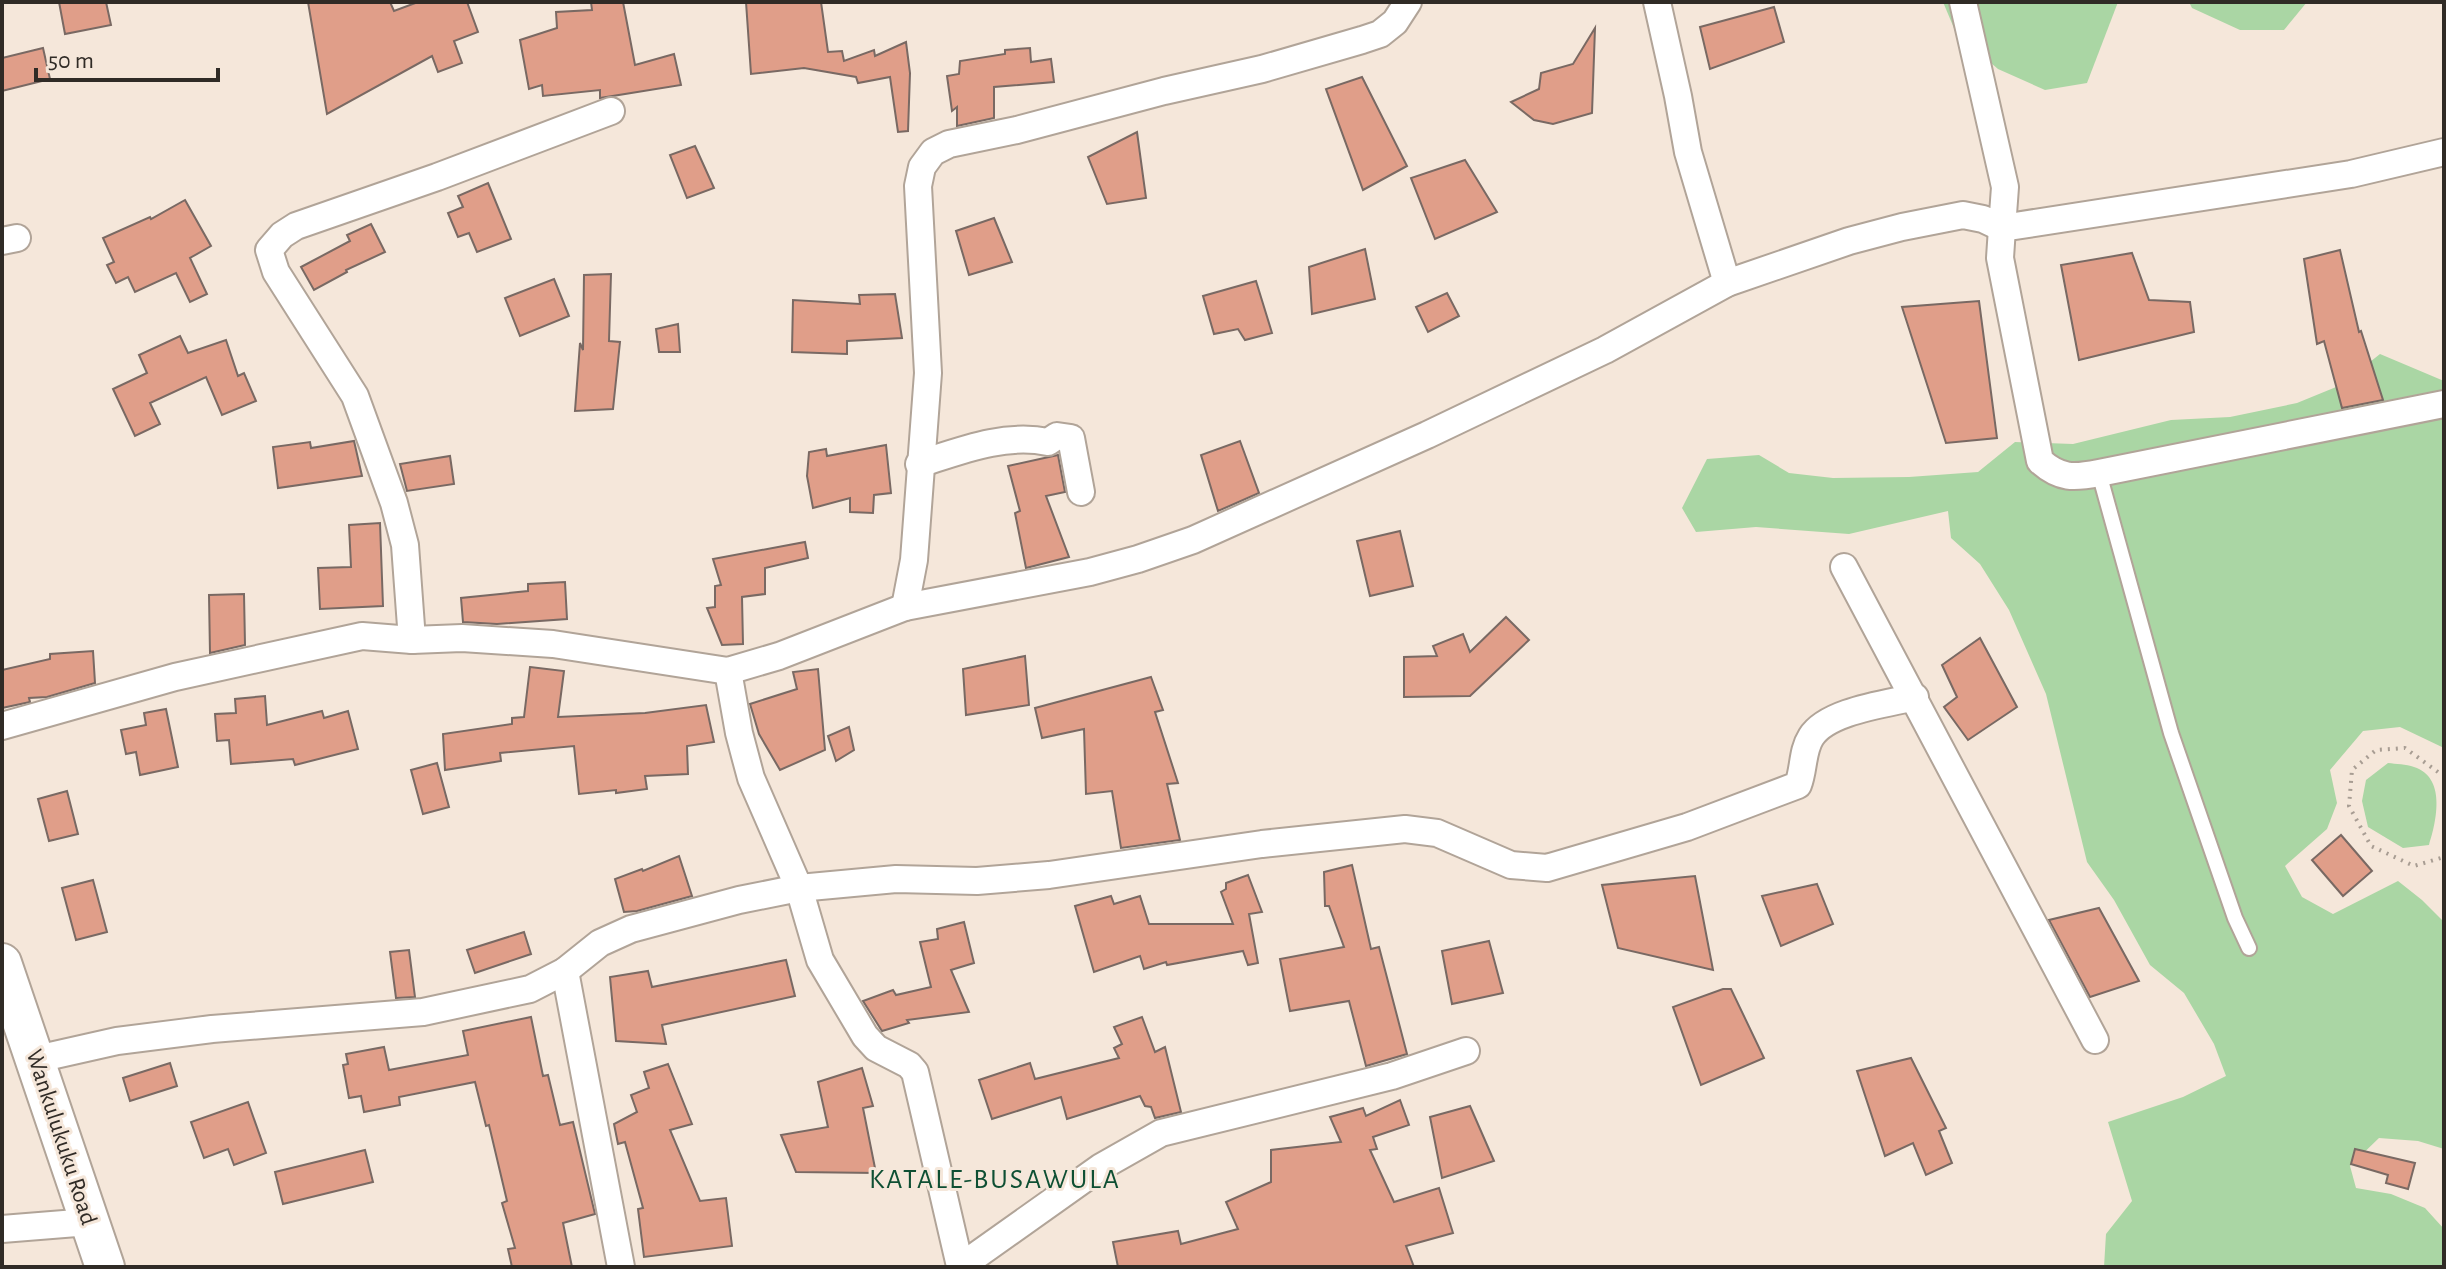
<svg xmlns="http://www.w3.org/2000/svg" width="2446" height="1269" font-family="'Alegreya Sans',sans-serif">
	<rect width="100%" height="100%" fill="#f5e7da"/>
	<!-- green -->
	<g fill="#aad6a4">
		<polygon points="1943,2 2118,2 2087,83 2045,90 1998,69 1956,33"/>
		<polygon points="2189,2 2307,2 2284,30 2240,30 2192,8"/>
		<polygon points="2380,354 2444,381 2444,748 2400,727 2363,731 2330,770 2337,803 2327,829 2285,866 2302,897 2333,914 2398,881 2422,900 2444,922 2444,1149 2418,1141 2379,1138 2350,1166 2356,1188 2391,1194 2425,1208 2444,1229 2444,1267 2104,1267 2106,1234 2132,1201 2108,1122 2183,1097 2226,1076 2214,1044 2184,993 2150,965 2114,900 2087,862 2046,694 2009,610 1980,564 1951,538 1948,511 1849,534 1756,527 1696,532 1682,508 1707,459 1759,455 1789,473 1833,478 1909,477 1978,472 2015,442 2073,444 2171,420 2230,417 2297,403 2341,385"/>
		<path d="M2388,763C2396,764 2406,764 2414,767C2446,777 2437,820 2429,845L2403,848L2368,827L2362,801L2366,780Z"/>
	</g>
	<!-- building -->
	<g fill="#e09e89" stroke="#796963" stroke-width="2">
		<polygon points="59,2 106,2 111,25 65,34"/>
		<polygon points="308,2 390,2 394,11 418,2 467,2 478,32 454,41 462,63 438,72 432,56 327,114"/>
		<polygon points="591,2 623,2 635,65 674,54 681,85 600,98 600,90 543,96 542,85 529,89 520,40 557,28 556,12 592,10"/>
		<polygon points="746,2 821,2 828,52 842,51 844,61 874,50 875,56 906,42 910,73 908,131 898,132 890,77 858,83 856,77 804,68 751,74"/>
		<polygon points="1774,7 1784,42 1710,69 1700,27"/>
		<polygon points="1595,28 1592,113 1553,124 1534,120 1511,102 1539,89 1541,73 1573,64"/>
		<polygon points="43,48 50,79 2,91 2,58"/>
		<polygon points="1030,48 1031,62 1051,59 1054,82 994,87 994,118 957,126 957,107 952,111 947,76 959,74 960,61 1005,54 1005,50"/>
		<polygon points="1362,77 1407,166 1363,190 1326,89"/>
		<polygon points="1137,132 1146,198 1107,204 1088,157"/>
		<polygon points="695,146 714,188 687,198 670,155"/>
		<polygon points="1465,160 1497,212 1435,239 1411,178"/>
		<polygon points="488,183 511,239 477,252 469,233 458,237 448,213 463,207 458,196"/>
		<polygon points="185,200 211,246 190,258 207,294 190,302 176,273 135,292 128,277 116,283 107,265 114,262 103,238 150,217 151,219"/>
		<polygon points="994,218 1012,262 969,275 956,231"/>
		<polygon points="371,224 385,252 346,270 347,272 314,290 301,267 350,241 347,235"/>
		<polygon points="1365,249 1375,299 1312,314 1309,267"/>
		<polygon points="2340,250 2359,332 2361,331 2383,400 2342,408 2324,341 2317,344 2304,259"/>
		<polygon points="2132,253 2149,300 2190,302 2194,332 2079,360 2061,265"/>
		<polygon points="611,274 609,341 620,342 613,409 575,411 580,343 583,350 584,275"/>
		<polygon points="554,279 569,316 520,336 505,298"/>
		<polygon points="1256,281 1272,333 1245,340 1238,329 1214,334 1203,296"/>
		<polygon points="1447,293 1459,316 1428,332 1416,307"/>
		<polygon points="895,294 902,338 847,341 847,354 792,352 793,300 860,304 859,295"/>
		<polygon points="1979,301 1997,438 1946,443 1902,307"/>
		<polygon points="678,324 680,352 659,352 656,329"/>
		<polygon points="180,336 188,353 226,340 238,376 244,373 256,401 222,415 206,377 150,403 160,424 135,436 113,389 147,373 139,355"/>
		<polygon points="354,441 362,476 278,488 273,447 310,442 311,448"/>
		<polygon points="1240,441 1259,493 1218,511 1201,455"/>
		<polygon points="886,445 891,493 874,495 873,513 850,512 850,498 813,508 807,476 809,452 826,449 827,456"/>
		<polygon points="1058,455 1065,492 1046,496 1069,557 1026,568 1015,513 1020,511 1008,466"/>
		<polygon points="450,456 454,484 407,491 400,464"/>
		<polygon points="380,523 383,606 320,609 318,568 351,567 349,525"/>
		<polygon points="1400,531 1413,586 1370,596 1357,541"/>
		<polygon points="805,542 808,558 765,568 765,594 742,597 743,644 722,645 707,608 715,607 715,586 721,585 713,559"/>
		<polygon points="565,582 567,619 497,624 463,622 461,598 528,591 528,584"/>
		<polygon points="244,594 245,645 210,653 209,595"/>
		<polygon points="1506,617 1529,640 1470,696 1404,697 1404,657 1437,656 1433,646 1463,634 1470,652"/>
		<polygon points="1980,638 2017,707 1968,740 1944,707 1957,697 1942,665"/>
		<polygon points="93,651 95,683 47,697 29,698 30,702 2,708 2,670 50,659 50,654"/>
		<polygon points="1025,656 1029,705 966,715 963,669"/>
		<polygon points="530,667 564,671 558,717 645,713 706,705 714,742 687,746 688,774 645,776 647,789 616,793 616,790 579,794 574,746 500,753 501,761 445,770 443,734 512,724 512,718 524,717"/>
		<polygon points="818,669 825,750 780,770 759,734 750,704 797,689 793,672"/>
		<polygon points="1151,677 1163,710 1155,712 1178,783 1167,784 1180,840 1121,848 1112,791 1086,794 1084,729 1042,738 1035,708"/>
		<polygon points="265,696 267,725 322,711 324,718 348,711 358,749 295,765 293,759 231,764 229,740 217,741 215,714 236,713 235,699"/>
		<polygon points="166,709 178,767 140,775 136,752 126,754 121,730 146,725 144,713"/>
		<polygon points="849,727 854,750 836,761 828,736"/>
		<polygon points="437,763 449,807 423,814 411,770"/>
		<polygon points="67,791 78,834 49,841 38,799"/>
		<polygon points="2341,835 2372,871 2343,896 2312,860"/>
		<polygon points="679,856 692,896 637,911 624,912 615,879 642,869 643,871"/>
		<polygon points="1352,865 1371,949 1379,947 1407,1054 1366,1066 1349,1001 1290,1011 1280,959 1344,947 1329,906 1325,906 1324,872"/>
		<polygon points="1248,875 1262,912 1249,914 1258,963 1248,965 1243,951 1167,965 1166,962 1144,969 1140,956 1094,972 1075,906 1111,896 1114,904 1140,896 1149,924 1233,924 1221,892 1226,889 1226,883"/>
		<polygon points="1695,876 1713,970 1618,948 1602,885"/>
		<polygon points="93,880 107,932 76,940 62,888"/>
		<polygon points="1817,884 1833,924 1781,946 1762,896"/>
		<polygon points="2099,908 2139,981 2090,997 2049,920"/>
		<polygon points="964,922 974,963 951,970 969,1012 907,1020 909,1023 882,1031 863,1001 893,990 896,995 931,987 920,942 938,939 937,929"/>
		<polygon points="524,932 531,954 475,973 467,950"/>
		<polygon points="1489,941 1503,993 1452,1004 1442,951"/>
		<polygon points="409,950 415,997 396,998 390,952"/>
		<polygon points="786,960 795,996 662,1025 666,1044 616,1041 610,977 648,971 652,987"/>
		<polygon points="1723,989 1731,989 1764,1058 1701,1085 1673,1007"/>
		<polygon points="531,1017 543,1076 548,1075 560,1125 573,1122 595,1214 563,1223 572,1267 512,1267 508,1249 515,1248 502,1203 507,1201 489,1125 486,1126 475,1082 399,1097 400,1105 364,1112 361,1096 349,1098 343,1065 348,1064 346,1054 384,1047 389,1070 468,1055 463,1031"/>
		<polygon points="1142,1017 1155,1052 1165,1047 1181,1112 1155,1118 1151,1107 1145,1106 1140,1096 1067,1119 1061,1097 992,1119 979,1080 1030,1063 1035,1079 1119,1058 1114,1048 1122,1044 1114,1027"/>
		<polygon points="1911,1058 1946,1128 1939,1131 1952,1163 1926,1175 1913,1143 1885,1156 1857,1071"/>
		<polygon points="170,1063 177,1086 130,1101 123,1078"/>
		<polygon points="668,1064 692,1124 670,1130 700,1201 726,1198 732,1246 644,1257 638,1209 643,1208 625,1142 618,1144 614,1124 637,1112 631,1095 649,1088 644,1072"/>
		<polygon points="862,1068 873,1106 863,1108 876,1173 796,1172 781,1135 828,1127 818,1082"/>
		<polygon points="1400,1100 1409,1125 1373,1137 1377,1149 1370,1150 1394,1202 1439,1188 1453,1233 1406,1246 1414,1267 1118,1267 1113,1242 1178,1231 1181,1244 1238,1229 1226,1202 1271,1182 1271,1150 1341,1142 1330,1117 1363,1108 1366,1116"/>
		<polygon points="248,1102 266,1153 234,1165 228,1149 204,1158 191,1122"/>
		<polygon points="1470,1106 1494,1161 1442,1178 1430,1117"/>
		<polygon points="2355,1149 2415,1163 2408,1189 2386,1183 2388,1175 2351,1164"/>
		<polygon points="365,1150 373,1182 283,1204 275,1172"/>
	</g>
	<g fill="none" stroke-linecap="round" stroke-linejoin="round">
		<!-- service casing -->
		<g stroke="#b1a498" stroke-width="18">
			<polyline id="service" points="2099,473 2171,733 2235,918 2249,948"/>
		</g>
		<!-- minor casing -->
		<g stroke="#b1a498" stroke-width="30">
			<g id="minor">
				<polyline points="1657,2 1678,96 1688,152 1727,283"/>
				<path d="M2444,152L2351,174L2002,228L2000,258L2040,461C2060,479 2074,478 2099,473L2444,404"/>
				<polyline points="2,241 17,238"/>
				<path d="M919,464C960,451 1004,433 1048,442L1057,436L1071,438L1081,492"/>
				<polyline points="1844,567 2095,1040"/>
				<polyline points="905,607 914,560 928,373 918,186 922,167 933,152 949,144 1017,130 1164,91 1262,69 1362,40 1380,34 1395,22 1408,2"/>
				<polyline points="412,640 405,545 394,503 355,396 276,272 269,250 282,235 296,226 437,177 611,111"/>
				<polyline points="728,671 739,733 751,778 799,888 820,960 865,1036 876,1048 909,1065 915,1072 960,1266"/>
				<polyline points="2,726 175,677 362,636 412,640 462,638 553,644 728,671 779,656 905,607 1090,572 1138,559 1193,540 1427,435 1605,350 1727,283 1849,241 1902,227 1963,215 1983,219 2002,228 2005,187 1963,2"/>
				<polyline points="565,971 621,1267"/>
				<path d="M37,1059L117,1041L212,1029L423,1012L530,989L565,971L600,943L631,929L739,900L799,888L896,879L977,881L1049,875L1262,844L1405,829L1437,833L1511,865L1547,868L1687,827L1798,785C1804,770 1802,751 1811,737C1827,711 1886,704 1915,697"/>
				<polyline points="2,1229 89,1222"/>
				<polyline points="960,1267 1101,1167 1161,1133 1392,1076 1466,1051"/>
			</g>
		</g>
		<!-- secondary casing -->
		<g stroke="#b1a498" stroke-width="42">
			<polyline id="secondary" points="2,963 105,1267"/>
		</g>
		<!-- path -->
		<polyline stroke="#a89d93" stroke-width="4" stroke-dasharray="2 6" stroke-linecap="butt" points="2438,772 2405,748 2376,750 2352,770 2349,806 2371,846 2414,866 2444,857"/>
		<!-- service -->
		<use href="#service" stroke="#fff" stroke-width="14"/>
		<!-- minor -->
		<use href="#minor" stroke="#fff" stroke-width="26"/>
		<!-- secondary -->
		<use href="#secondary" stroke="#fff" stroke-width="38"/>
	</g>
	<g text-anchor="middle" stroke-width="6" stroke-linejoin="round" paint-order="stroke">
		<!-- street labels -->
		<g font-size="24" fill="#302b26" stroke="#f5e7da">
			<text transform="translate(62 1137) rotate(72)" y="8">Wankulukuku Road</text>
		</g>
		<!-- quarter labels -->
		<g font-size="28" letter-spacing="2" fill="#0e4f33" stroke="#f5e7da">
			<text x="995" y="1188">KATALE-BUSAWULA</text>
		</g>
	</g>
	<!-- border -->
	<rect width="2446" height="1269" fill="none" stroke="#302b26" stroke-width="8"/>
	<!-- scale -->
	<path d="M36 68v12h182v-12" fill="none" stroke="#302b26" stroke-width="4"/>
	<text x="48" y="68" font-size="24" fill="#302b26" stroke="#f5e7da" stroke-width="6" paint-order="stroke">50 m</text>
</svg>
